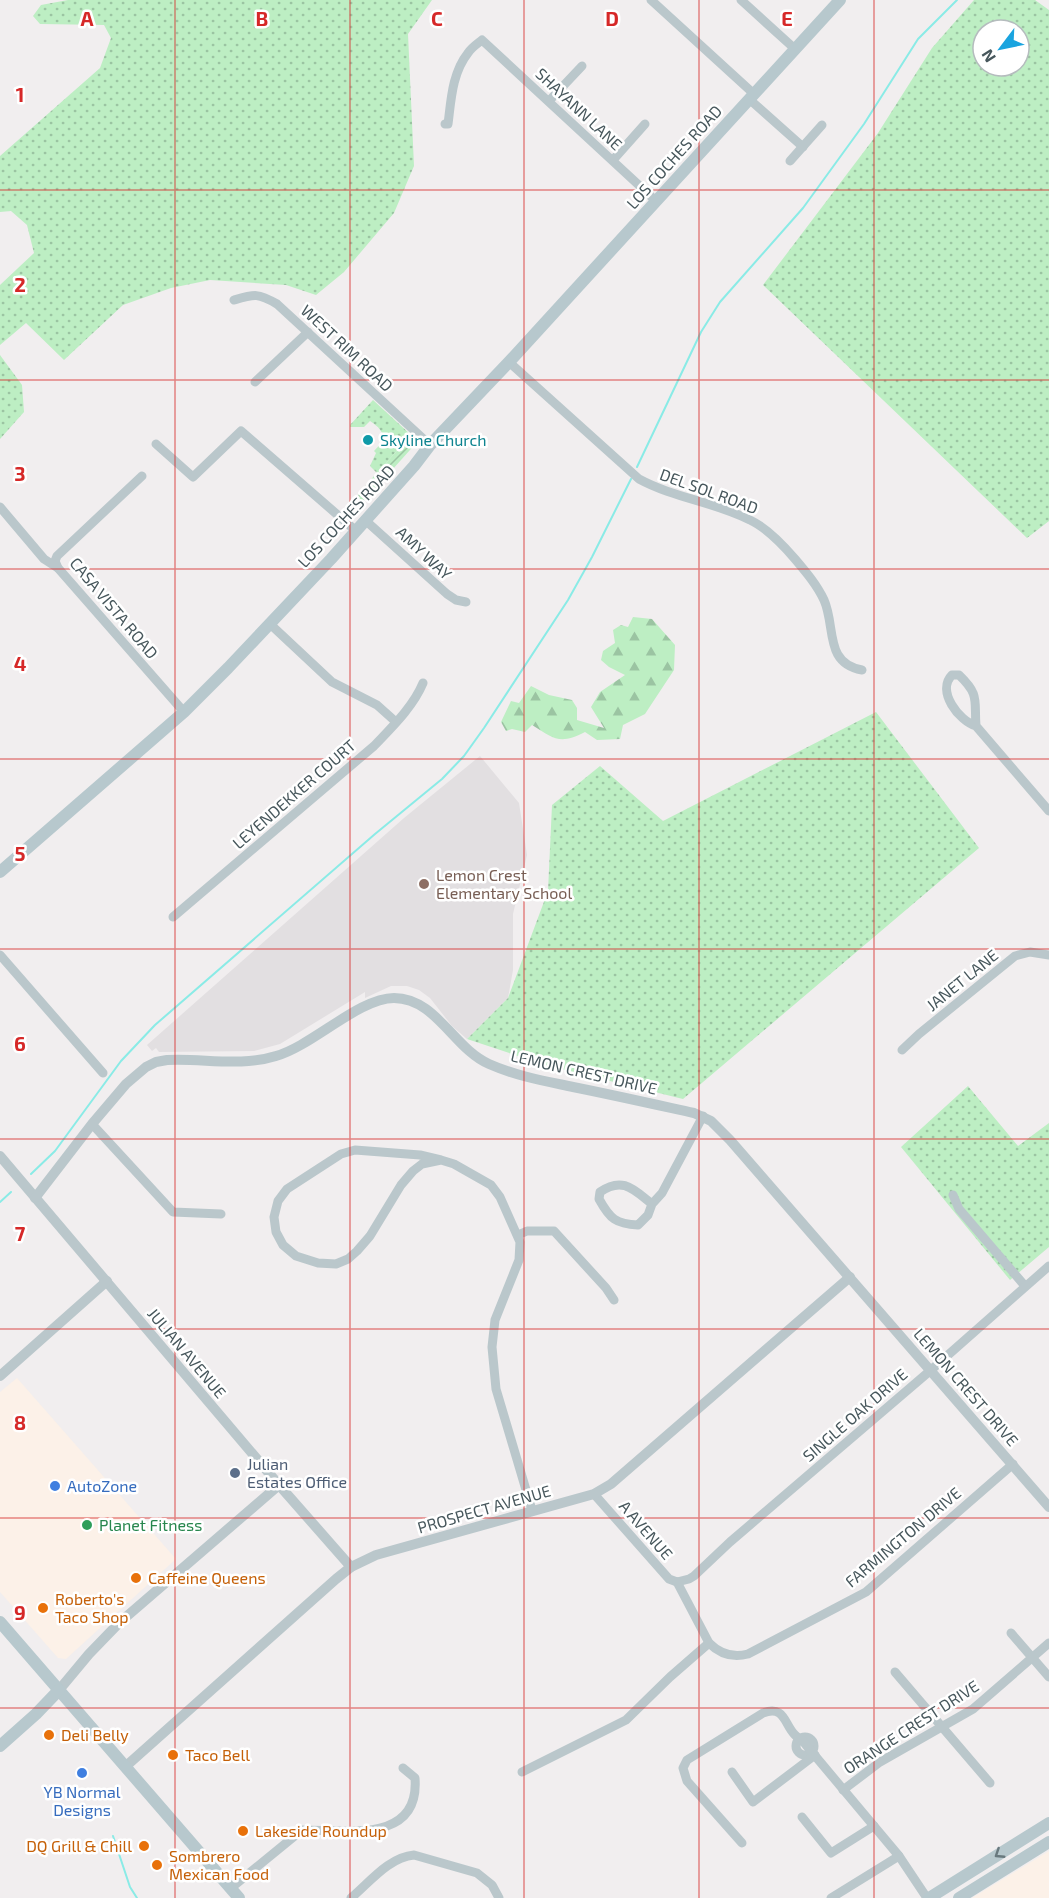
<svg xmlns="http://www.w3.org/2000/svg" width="1049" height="1898" font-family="'Exo 2',sans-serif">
	<defs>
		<pattern id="grass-dots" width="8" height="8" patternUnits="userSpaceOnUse" patternTransform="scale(1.5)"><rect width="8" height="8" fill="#bdeec3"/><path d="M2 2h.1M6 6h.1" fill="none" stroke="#9bc4a2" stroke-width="1.8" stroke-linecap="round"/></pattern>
		<pattern id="forest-firs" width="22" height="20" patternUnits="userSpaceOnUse" patternTransform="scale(1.5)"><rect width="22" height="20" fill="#bdeec3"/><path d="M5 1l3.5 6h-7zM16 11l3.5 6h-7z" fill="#9bc4a2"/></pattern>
		<pattern id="garden-furrows" width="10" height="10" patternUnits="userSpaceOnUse" patternTransform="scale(1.5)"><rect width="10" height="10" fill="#bdeec3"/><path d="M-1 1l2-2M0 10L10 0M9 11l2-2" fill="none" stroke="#9bc4a2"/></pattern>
	</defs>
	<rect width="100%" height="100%" fill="#f1eeef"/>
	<!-- commercial -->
	<g fill="#fcf1e8">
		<polygon points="17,1378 176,1559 66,1659 58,1658 0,1592 0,1392"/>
		<polygon points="1049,1851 1049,1898 972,1898"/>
	</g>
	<!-- education -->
	<polygon fill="#e2dfe1" points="480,756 519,803 527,855 513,914 513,970 508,998 467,1039 452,1026 430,998 419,990 407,986 391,986 365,998 365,992 280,1044 254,1051 159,1052 156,1048 152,1051 147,1045 404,818"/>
	<!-- grass -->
	<g fill="url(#grass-dots)" fill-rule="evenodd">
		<polygon points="68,0 432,0 408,34 414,166 394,213 344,272 316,295 286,285 210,280 171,288 123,305 64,360 26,323 0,345 0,285 34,253 27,225 11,211 0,212 0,156 100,68 111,38 104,25 40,24 33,16 41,5"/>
		<path d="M974,0H1035L1049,10V521L1027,538L763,285L878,133L932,48ZM983,30H1019V66H983Z"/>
		<polygon points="0,355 22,385 24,412 0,439"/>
		<path d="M373,400L411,435L377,473L370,466L376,453L374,451L386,438C380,431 381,428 370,421L364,427H350V425Z"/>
		<polygon points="876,712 979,848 683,1099 545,1065 467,1039 508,998 548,891 552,805 600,766 663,821"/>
		<polygon points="968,1086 1018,1146 1049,1123 1049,1247 1010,1280 901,1147"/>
	</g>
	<!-- forest -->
	<path fill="url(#forest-firs)" d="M633,617L652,619L675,645L674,670L645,714L623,725L620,739L597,740L585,732C560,745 554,739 532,725L525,732L512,729L506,731L501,722L511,701L519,703L531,686L549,695L572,700L577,708V720L604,728L591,707L600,692L625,675L609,667L601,660L603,651L615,643L613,630L621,625L628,627Z"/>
	<!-- garden -->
	<g fill="url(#garden-furrows)">
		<polygon points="411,435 418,441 384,479 377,473"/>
		<polygon points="374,476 381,482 346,520 341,515"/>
	</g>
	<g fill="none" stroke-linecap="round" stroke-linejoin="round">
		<!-- stream -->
		<g stroke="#8aebe6" stroke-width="2">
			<polyline points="637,467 701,332 720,302 803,208 864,124 918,39 957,0"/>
			<polyline points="31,1174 55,1151 121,1061 155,1025 375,834 442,779 464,756 484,728 568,600 592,557 631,479"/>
			<polyline points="0,1202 11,1192"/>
			<polyline points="113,1836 130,1887 137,1898"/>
		</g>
		<!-- minor -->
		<g stroke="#bac7cb" stroke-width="9">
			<polyline points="651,0 754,94"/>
			<polyline points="741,0 795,49"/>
			<polyline points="749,99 803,147"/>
			<polyline points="549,101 582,66"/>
			<path d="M445,124H448C451,101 452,73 468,53C471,48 477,44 482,40L656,201"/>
			<polyline points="613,160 645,124"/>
			<polyline points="790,161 822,125"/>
			<path d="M234,300C255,294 258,293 277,304L430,445"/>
			<path d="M509,362L639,479C674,498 715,502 750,520C767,528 783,545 795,559C806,572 817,585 824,600C836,627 824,663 862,670"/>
			<polyline points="255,382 308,332"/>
			<polyline points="156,444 193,477 241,431 355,530"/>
			<polyline points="142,476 57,556 55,561 58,568 184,712"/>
			<polyline points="0,507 44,559 58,568"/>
			<polyline points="365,520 447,594 456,600 466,602"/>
			<polyline points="270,624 332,682 377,705 396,722"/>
			<path d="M976,726C974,700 980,695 959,675H952C936,691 959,721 976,726L1049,811"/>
			<path d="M173,917L374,746C392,727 413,707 423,683"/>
			<polyline points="0,955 103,1073"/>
			<polyline points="902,1050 919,1034 1015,956 1030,952 1049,955"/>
			<polyline points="92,1124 173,1212 221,1214"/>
			<polyline points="441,1160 422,1164 413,1171 401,1185 370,1236 357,1251 348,1259 336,1264 318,1263 296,1256 283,1245 276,1232 274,1217 278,1201 287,1189 341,1154 355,1150 420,1155 441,1160 454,1164 491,1185 500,1197 520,1242 519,1260 495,1320 492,1347 496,1389 532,1510"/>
			<polyline points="953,1195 959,1209 1025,1286"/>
			<path d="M652,1204C634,1190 623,1176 600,1192L599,1199C610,1219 616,1224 638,1225L648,1215L652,1204L662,1193L703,1116"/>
			<polyline points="518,1235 527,1231 554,1231 606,1288 614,1300"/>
			<polyline points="594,1494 669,1579 677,1582"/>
			<polyline points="677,1582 689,1579 694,1576 730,1542 931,1370 1049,1266"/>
			<path d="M677,1582L709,1643C720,1654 733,1658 748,1654L866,1592L1013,1464"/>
			<polyline points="1011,1633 1049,1677"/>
			<polyline points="895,1672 990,1783"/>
			<circle cx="805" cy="1746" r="9"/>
			<polyline points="522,1772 626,1720 670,1677 709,1643"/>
			<polyline points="732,1772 753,1802 815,1755"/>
			<polyline points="843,1790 880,1762 973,1709 1049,1643"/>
			<polyline points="802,1817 831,1853 874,1826"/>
			<path d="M742,1843L687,1781L683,1768L687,1760L763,1713C785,1705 784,1724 795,1735C798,1738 803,1741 806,1745L899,1856L927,1898"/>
			<path d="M231,1888L302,1830C346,1830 420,1844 415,1778L403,1768"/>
			<path d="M351,1898C369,1883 389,1857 414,1855L477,1873L492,1885L499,1898"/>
			<polyline points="831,1898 899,1856"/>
		</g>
		<!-- tertiary -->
		<g stroke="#bac7cb" stroke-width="10">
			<polyline points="0,1156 279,1485 351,1567"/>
			<path d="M35,1198L92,1124L126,1084L146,1067L156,1062L167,1060C203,1058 241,1067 276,1056C312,1046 359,998 394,998C436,998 454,1049 489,1064C516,1076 545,1081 573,1087C613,1095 653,1104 694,1113L711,1121L730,1140L1049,1507"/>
			<polyline points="0,1376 107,1281"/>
			<polyline points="59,1690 89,1654 119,1623 279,1485"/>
			<polyline points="125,1767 336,1579 351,1567 376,1555 594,1494 611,1484 850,1277"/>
		</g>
		<!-- secondary -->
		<g stroke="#b7c8cd" stroke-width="12">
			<polyline points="0,872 184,712 228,668 331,559 414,466 430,445 509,362 840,0"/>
			<polyline points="0,1622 239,1898"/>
			<polyline points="0,1746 36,1714 59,1690"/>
			<polyline points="929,1898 1049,1823"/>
			<polyline points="959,1898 1049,1842"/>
		</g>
	</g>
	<!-- one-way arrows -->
	<defs><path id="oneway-chevron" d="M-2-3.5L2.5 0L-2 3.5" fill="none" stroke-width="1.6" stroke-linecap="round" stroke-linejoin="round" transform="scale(1.5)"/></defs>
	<use stroke="#69797e" href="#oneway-chevron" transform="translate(999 1854) rotate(147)"/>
	<!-- grid -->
	<path fill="none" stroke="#d62828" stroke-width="1.5" stroke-opacity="0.55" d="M175,0V1898M350,0V1898M524,0V1898M699,0V1898M874,0V1898M0,190H1049M0,380H1049M0,569H1049M0,759H1049M0,949H1049M0,1139H1049M0,1329H1049M0,1518H1049M0,1708H1049"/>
	<!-- markers -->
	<circle fill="#0f9aa8" stroke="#fff" stroke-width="2" cx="368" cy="440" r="6"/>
	<circle fill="#8d6e63" stroke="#fff" stroke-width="2" cx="424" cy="884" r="6"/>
	<circle fill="#5c6f8a" stroke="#fff" stroke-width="2" cx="235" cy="1473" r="6"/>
	<g fill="#3f7fe0" stroke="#fff" stroke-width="2">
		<circle cx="55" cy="1486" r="6"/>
		<circle cx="82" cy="1773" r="6"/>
	</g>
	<circle fill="#2e9e5b" stroke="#fff" stroke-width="2" cx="87" cy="1525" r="6"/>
	<g fill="#e8710a" stroke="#fff" stroke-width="2">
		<circle cx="136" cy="1578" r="6"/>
		<circle cx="43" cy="1608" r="6"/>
		<circle cx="49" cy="1735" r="6"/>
		<circle cx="173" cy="1755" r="6"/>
		<circle cx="243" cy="1831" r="6"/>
		<circle cx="144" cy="1846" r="6"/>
		<circle cx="157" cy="1865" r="6"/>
	</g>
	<g text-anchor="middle" stroke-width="5" stroke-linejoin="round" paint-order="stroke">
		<!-- street labels -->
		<g font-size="16" fill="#47575c" stroke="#fff">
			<text transform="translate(579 109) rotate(43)" y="6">SHAYANN LANE</text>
			<text transform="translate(674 157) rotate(-48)" y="6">LOS COCHES ROAD</text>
			<text transform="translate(347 348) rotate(43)" y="6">WEST RIM ROAD</text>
			<text transform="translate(709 491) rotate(20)" y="6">DEL SOL ROAD</text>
			<text transform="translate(346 516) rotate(-47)" y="6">LOS COCHES ROAD</text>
			<text transform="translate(424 553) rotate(43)" y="6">AMY WAY</text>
			<text transform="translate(114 608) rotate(50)" y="6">CASA VISTA ROAD</text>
			<text transform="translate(294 794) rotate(-41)" y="6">LEYENDEKKER COURT</text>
			<text transform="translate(962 980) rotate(-39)" y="6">JANET LANE</text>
			<text transform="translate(584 1072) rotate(13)" y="6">LEMON CREST DRIVE</text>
			<text transform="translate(187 1353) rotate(50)" y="6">JULIAN AVENUE</text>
			<text transform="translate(966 1387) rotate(49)" y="6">LEMON CREST DRIVE</text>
			<text transform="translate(855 1415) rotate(-41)" y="6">SINGLE OAK DRIVE</text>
			<text transform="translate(484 1509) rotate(-16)" y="6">PROSPECT AVENUE</text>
			<text transform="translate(646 1530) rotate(49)" y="6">A AVENUE</text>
			<text transform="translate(903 1537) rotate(-40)" y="6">FARMINGTON DRIVE</text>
			<text transform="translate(911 1727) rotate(-33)" y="6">ORANGE CREST DRIVE</text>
		</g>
		<!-- culture labels -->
		<g font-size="16" fill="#0d838f" stroke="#fff" text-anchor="start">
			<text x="380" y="446">Skyline Church</text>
		</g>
		<!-- education labels -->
		<g font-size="16" fill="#785e54" stroke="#fff" text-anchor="start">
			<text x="436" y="881">Lemon Crest<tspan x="436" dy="18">Elementary School</tspan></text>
		</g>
		<!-- service labels -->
		<g font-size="16" fill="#4e5e75" stroke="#fff" text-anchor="start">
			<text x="247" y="1470">Julian<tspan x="247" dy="18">Estates Office</tspan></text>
		</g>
		<!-- shop labels -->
		<g font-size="16" fill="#366cbe" stroke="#fff" text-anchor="start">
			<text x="67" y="1492">AutoZone</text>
			<text x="82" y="1798" text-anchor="middle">YB Normal<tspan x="82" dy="18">Designs</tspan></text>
		</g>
		<!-- leisure labels -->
		<g font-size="16" fill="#27864d" stroke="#fff" text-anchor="start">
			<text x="99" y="1531">Planet Fitness</text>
		</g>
		<!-- food labels -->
		<g font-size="16" fill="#c56008" stroke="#fff" text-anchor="start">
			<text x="148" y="1584">Caffeine Queens</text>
			<text x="55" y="1605">Roberto's<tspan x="55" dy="18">Taco Shop</tspan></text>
			<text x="61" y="1741">Deli Belly</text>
			<text x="185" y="1761">Taco Bell</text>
			<text x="255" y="1837">Lakeside Roundup</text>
			<text x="132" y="1852" text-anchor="end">DQ Grill &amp; Chill</text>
			<text x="169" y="1862">Sombrero<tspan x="169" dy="18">Mexican Food</tspan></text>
		</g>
	</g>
	<g font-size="20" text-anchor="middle" font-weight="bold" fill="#d62828" stroke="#fff" stroke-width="5" stroke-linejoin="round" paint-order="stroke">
		<text x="87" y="26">A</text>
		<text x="262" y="26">B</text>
		<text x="437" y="26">C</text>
		<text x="612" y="26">D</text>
		<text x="787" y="26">E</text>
		<text x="20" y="102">1</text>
		<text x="20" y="292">2</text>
		<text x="20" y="481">3</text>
		<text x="20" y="671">4</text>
		<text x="20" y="861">5</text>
		<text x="20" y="1051">6</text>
		<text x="20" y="1241">7</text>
		<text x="20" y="1430">8</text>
		<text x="20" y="1620">9</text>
	</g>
	<!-- north arrow -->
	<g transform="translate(1001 48) rotate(238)"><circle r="28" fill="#ffffff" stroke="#b5bcbe" stroke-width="1.5"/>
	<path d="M0-4.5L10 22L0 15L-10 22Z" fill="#1aa4df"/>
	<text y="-9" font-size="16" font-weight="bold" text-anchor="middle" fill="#47575c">N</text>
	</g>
</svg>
